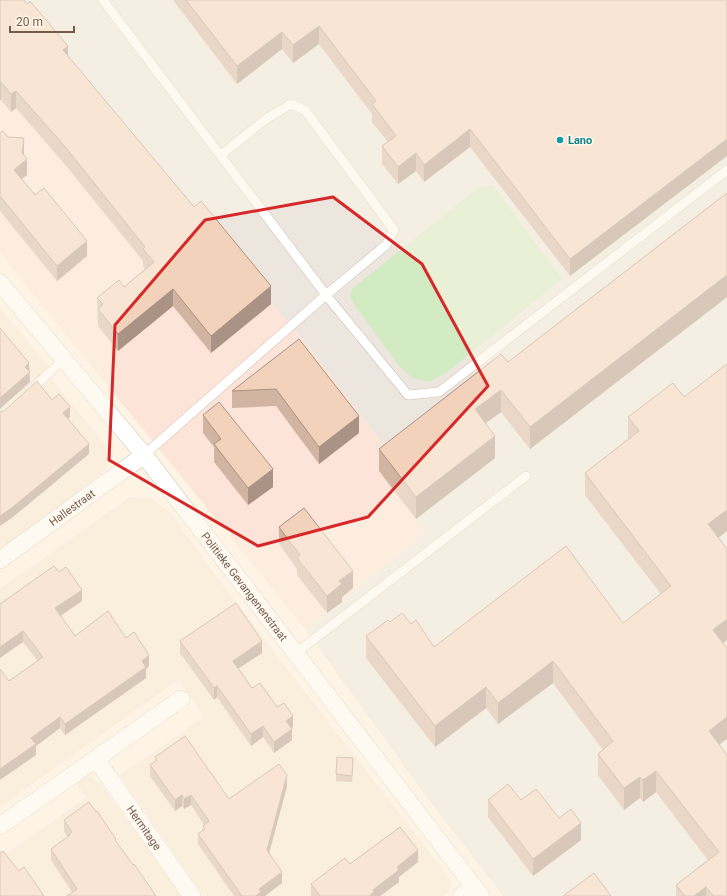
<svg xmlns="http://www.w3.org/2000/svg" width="727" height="896" font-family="Roboto,sans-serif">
	<rect width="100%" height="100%" fill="#fdf4e5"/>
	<!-- residential -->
	<g fill="#f5e6d3">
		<polygon points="0,309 51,369 0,412"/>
		<polygon points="52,380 111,452 109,464 101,474 31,528 0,549 0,422"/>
		<polygon points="130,497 150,498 170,512 232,598 451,880 450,890 445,896 204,896 120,775 204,717 178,680 0,807 0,589"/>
		<polygon points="84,777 91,777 102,786 181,896 0,896 0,858 86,798 76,783"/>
	</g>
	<!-- commercial -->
	<polygon fill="#fde4d8" points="0,0 241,266 310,349 393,457 378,469 426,532 306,630 0,253"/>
	<!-- industrial -->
	<polygon fill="#ece6df" points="23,0 727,0 727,896 503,896 423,792 306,630 426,532 378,469 393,457 310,349 82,76"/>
	<!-- green -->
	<polygon fill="#d2ebc3" points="493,185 562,279 446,373 428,382 412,378 400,367 355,306 350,296 353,288 478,188"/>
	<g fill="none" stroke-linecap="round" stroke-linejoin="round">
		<!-- service casing -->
		<g stroke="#d1bead" stroke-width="10">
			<g id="service">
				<polyline points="103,0 326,295 408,395 439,392 727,170"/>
				<polyline points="30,391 64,359"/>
				<polyline points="144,455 326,295 386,245 394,230 305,110 291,104 266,119 221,155"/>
				<polyline points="296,653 526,476"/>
			</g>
		</g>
		<!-- minor casing -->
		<g stroke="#d1bead" stroke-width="18">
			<g id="minor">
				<path id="s1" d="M0,283L144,455L481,896"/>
				<path id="s2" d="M0,560L144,455"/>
				<path id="s3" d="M96,759L192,896"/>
				<polyline points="0,826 181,699"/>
				<polyline points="461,896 474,887"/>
			</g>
		</g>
		<!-- service -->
		<use href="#service" stroke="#fff" stroke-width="9"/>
		<!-- minor -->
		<use href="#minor" stroke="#fff" stroke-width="17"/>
	</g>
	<!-- wall -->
	<g fill="#d1b5a2">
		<polygon points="0,0 68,56 271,304 211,353 173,306 118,351 98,326 97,298 124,287 145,270 143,266 143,261 67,167 16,108 11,112 1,100 0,100"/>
		<polygon points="173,0 727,0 570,276 470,147 424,182 416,171 398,184 382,164 382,146 388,142 372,122 372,114 319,44 293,63 282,49 237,84"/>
		<polygon points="0,133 8,137 24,153 24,156 27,175 22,179 87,256 57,281 0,211"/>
		<polygon points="727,193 727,297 530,449 501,412 485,423 495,458 416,519 379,471 379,449 508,362"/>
		<polygon points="299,339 359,433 319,464 276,406 232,408 232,391"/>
		<polygon points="684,397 719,538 727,549 727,640 723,643 727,648 727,739 719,744 727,896 676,896 676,885 708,860 656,792 643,802 640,798 624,810 598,775 598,754 603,750 553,683 498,724 486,708 435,747 366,658 366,636 390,622 411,624 434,647 623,623 661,594 585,495 585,473 628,439 628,417"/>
		<polygon points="203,415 273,487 248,505 214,462 214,447 203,433"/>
		<polygon points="279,527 353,588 342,597 342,602 327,613 297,575 297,569 279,544"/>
		<polygon points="82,601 61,616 75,636 126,638 149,666 146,669 146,678 65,735 60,728 36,746 36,755 9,681 38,661 23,642 0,604"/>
		<polygon points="180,641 262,653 238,668 252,688 277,707 293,727 292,728 292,740 274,753 263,737 251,746 217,697 214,700 180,653"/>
		<polygon points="155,757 229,799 287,786 269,853 282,883 265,896 234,896 198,844 198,834 203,830 203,826 204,825 191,805 184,809 182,806 175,811 150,776 150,765 155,762"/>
		<polygon points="353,764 352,782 336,781 336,774"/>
		<polygon points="488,800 521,800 559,818 581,840 533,876 488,817"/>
		<polygon points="64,820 116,842 133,865 72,892 51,860 51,849 68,837 64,831"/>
		<polygon points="418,862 399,877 399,882 380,896 311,896 311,884 350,864"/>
	</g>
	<!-- shaded-wall -->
	<g fill="#aa9384">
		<polygon points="319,26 319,44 293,63 293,45"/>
		<polygon points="282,32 282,49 237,84 237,66"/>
		<polygon points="68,46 68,63 63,50"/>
		<polygon points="1,82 1,100 0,100 0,83"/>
		<polygon points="16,91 16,108 11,112 11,94"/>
		<polygon points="470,129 470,147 424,182 424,165"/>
		<polygon points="24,138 24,153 23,163 27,159 27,175 14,185 14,170 22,153"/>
		<polygon points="727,139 727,156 570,276 570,259"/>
		<polygon points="416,153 416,171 398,184 398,167"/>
		<polygon points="87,241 87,256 57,281 57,266"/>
		<polygon points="727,275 727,297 530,449 530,427"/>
		<polygon points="271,286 271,304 211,353 211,336"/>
		<polygon points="173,289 173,306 118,351 118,334"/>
		<polygon points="29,363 30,382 0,409 0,398 25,367"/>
		<polygon points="501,390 501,412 475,431 475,409"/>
		<polygon points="70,407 70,417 63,423 63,413"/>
		<polygon points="359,416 359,433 319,464 319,447"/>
		<polygon points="495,436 495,458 416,519 416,497"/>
		<polygon points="89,444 89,454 13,517 0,526 0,516"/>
		<polygon points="273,469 273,487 248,505 248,488"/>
		<polygon points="727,510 727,531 708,546 708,524"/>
		<polygon points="353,571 353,588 342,597 342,602 327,613 327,596 339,581"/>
		<polygon points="82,590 82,601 55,619 55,608"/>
		<polygon points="727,619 727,640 713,651 713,630"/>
		<polygon points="23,631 23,642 0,658 0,647"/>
		<polygon points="262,641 262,653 233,672 233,661"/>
		<polygon points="149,655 149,666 146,669 146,678 65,735 65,724 142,661"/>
		<polygon points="553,661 553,683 498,724 498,703"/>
		<polygon points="217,686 217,697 214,700 214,688"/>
		<polygon points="486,687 486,708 435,747 435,726"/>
		<polygon points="293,716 293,727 286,732 286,721"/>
		<polygon points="60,717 60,728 36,746 36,755 0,780 0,769 31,738"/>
		<polygon points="727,717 727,739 709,752 709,731"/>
		<polygon points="263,726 263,737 251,746 251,734"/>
		<polygon points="292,729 292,740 274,753 274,742"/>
		<polygon points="656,771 656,792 643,802 643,780"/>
		<polygon points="287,775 287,786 267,861 267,850"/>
		<polygon points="640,777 640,798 624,810 624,788"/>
		<polygon points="182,795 182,806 175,811 175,800"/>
		<polygon points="191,795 191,805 184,809 184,799"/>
		<polygon points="581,823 581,840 533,876 533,859"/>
		<polygon points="418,850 418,862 399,877 399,882 380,896 369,896 373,890 397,867"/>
		<polygon points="282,872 282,883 265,896 256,896 259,889"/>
		<polygon points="706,887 706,896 694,896"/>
	</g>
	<!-- building -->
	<g fill="#f3d2bc" stroke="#aa9384">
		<polygon points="0,0 24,0 27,4 30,1 68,46 63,50 194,207 201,201 271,286 211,336 173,289 118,334 98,309 103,304 97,298 119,280 124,287 154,262 143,249 145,247 67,149 16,91 11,94 1,82 0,83"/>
		<polygon points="186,0 727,0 727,139 570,259 470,129 424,165 416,153 398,167 382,146 396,136 372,104 376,101 319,26 293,45 282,32 237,66"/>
		<polygon points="3,131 8,137 24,138 22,153 27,159 14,170 35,195 44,188 87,241 57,266 0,196 0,133"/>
		<polygon points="727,193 727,275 530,427 501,390 475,409 495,436 416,497 379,449 501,354 508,362"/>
		<polygon points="0,328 29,363 25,367 30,372 0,398"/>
		<polygon points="299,339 359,416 319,447 276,389 232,391"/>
		<polygon points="727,364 727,510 708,524 727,549 727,619 713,630 727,648 727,717 709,731 727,755 727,896 713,896 706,887 694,896 685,896 676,885 719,852 656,771 643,780 640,777 624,788 598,754 613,741 553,661 498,703 486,687 435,726 366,636 388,620 390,622 402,613 411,624 416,620 434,647 566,546 623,623 671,586 585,473 639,431 628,417 673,383 684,397"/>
		<polygon points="37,381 52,400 59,394 70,407 63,413 89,444 13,507 0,516 0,412 4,411"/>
		<polygon points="219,402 273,469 248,488 214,444 221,439 203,415"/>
		<polygon points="304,508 353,571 339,581 342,584 327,596 297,558 300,555 279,527"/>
		<polygon points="54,566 59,572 66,567 82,590 55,608 75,636 108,611 126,638 134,632 149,655 142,661 146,667 65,724 60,717 31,738 36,744 0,769 0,669 9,681 43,657 23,631 0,647 0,604"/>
		<polygon points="236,603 262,641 233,661 252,688 260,683 277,707 284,703 293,716 286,721 292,729 274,742 263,726 251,734 217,686 214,688 180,641"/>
		<polygon points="185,736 229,799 279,764 287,775 267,850 282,872 259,889 261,892 256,896 242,896 198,834 205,829 203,826 209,821 191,795 184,799 182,795 175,800 150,765 157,760 155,757"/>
		<polygon points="337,757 353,758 352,776 336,774"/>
		<polygon points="508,784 521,800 536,789 559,818 571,809 581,823 533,859 488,800"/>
		<polygon points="89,802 96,812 97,811 116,839 115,840 133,865 134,864 156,896 67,896 77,889 51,849 70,835 69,834 72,832 64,820"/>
		<polygon points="400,827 418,850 397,867 399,870 373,890 374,892 369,896 320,896 311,884 345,858 350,864"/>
		<polygon points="3,851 19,871 24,867 44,896 1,896 0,894 0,853"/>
		<polygon points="594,873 611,896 563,896"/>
	</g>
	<!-- marked area -->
	<path d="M0 0H727V896H0ZM333,197L422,264L488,386L368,517L258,546L109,460L115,325L205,220Z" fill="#fdf4e5" fill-opacity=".55" fill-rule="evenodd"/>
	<path fill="none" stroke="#d62828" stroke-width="3" stroke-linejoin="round" d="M333,197L422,264L488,386L368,517L258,546L109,460L115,325L205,220Z"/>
	<!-- markers -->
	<circle fill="#0f9aa8" stroke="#fff8eb" stroke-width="1.5" cx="560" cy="140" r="4"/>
	<g text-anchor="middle" stroke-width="3" stroke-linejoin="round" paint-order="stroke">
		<!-- culture labels -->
		<g font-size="11" font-weight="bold" fill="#0d838f" stroke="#fff8eb" text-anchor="start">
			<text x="568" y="144">Lano</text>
		</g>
		<!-- street labels -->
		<g font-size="11" fill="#765a49" stroke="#fff8eb">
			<text dy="4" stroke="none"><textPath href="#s2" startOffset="89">Hallestraat</textPath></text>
			<text dy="4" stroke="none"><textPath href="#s1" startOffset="390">Politieke Gevangenenstraat</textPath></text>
			<text dy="4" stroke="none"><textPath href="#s3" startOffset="84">Hermitage</textPath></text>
		</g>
	</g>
	<!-- scale -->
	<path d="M10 26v6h64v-6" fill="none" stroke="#765a49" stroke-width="2"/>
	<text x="16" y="26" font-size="12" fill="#765a49" stroke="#fff8eb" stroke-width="3" paint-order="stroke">20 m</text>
</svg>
